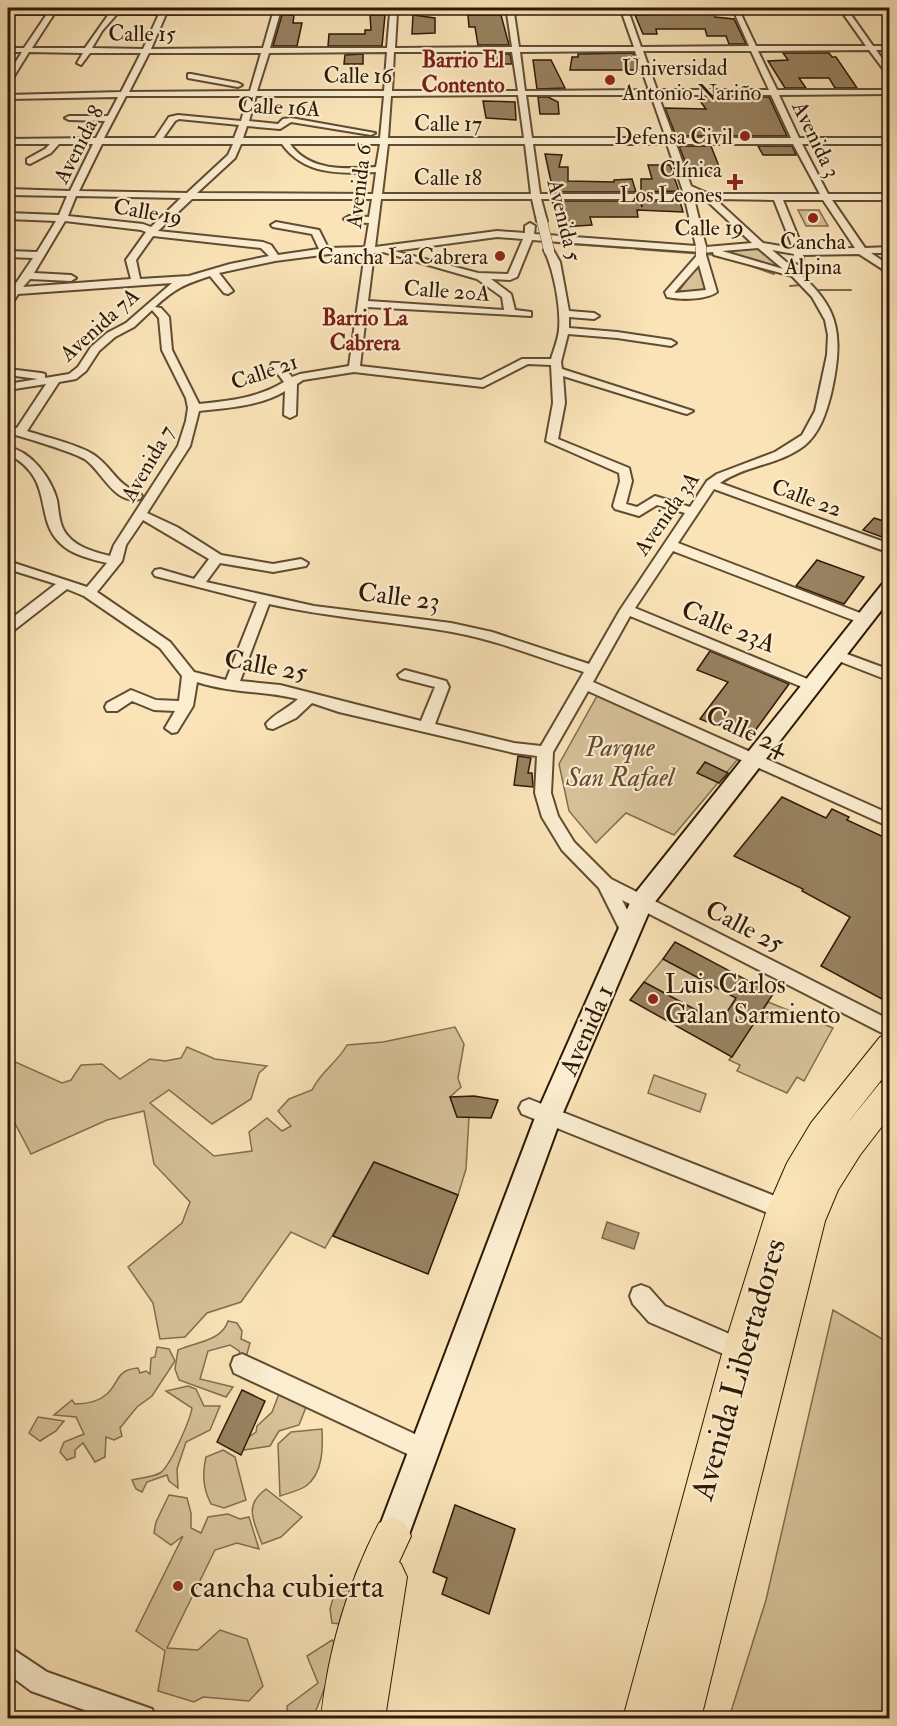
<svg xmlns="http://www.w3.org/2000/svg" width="897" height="1726" font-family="'IM FELL Double Pica',serif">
	<rect width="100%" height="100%" fill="#f9e3b7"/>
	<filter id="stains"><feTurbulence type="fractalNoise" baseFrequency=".00333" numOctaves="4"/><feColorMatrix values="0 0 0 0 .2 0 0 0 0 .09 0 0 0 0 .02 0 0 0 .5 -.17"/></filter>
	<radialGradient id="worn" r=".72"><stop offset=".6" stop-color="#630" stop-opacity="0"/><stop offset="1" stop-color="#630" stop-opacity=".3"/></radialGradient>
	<!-- green -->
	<g fill="#d6c199" stroke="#826d4e" stroke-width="1.5">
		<polygon points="798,210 819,210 828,226 806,226"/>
		<polygon points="758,248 787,272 712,251"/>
		<polygon points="701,261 715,290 679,291"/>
		<polygon points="597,696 743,753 674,835 626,813 596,843 569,811 559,764"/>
		<polygon points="663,959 737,998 720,1023 644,982"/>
		<polygon points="768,1002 833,1028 804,1081 797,1077 787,1093 737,1071 740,1065 729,1060"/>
		<path d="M455,1027L464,1044L458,1078L461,1087L450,1097L457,1117H469L466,1169L458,1195L374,1162L325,1248L291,1232L241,1302L207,1313L185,1337L160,1339L153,1303L128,1267L182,1223L190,1202L154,1164L144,1111L107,1120L31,1154L8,1110V1061L11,1060L62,1083L71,1080L81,1065L102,1064L120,1079L150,1059L165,1061L181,1058L187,1047L215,1059L267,1066L259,1073L251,1099L212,1124L169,1090L150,1103L214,1156L252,1151L249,1132L267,1118L282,1131L291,1126L278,1111L289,1099L312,1090C321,1071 337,1063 347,1045L383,1042Z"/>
		<polygon points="654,1075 706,1094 700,1112 648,1093"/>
		<polygon points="833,1310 889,1343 889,1718 729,1718 766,1600"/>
		<path d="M228,1321L237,1323L242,1331L241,1339L250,1343L245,1361L241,1358L239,1351L230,1345L208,1351L200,1379L233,1387L226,1397L179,1380L175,1369L178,1350C196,1342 222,1341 228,1321Z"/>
		<path d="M157,1347L169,1349L175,1361L152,1396L137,1407L120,1428L122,1436L114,1440L106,1437L105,1457L95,1462L83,1443L75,1450V1457L67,1460L60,1452L64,1442L84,1434L76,1417L54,1415L72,1400L75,1404C86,1404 98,1402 107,1394C120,1382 115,1370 138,1368L140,1373L146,1371L150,1374L151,1358L155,1357Z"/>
		<path d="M188,1386L196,1389L204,1406H220L210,1430L186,1442L177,1469L178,1488L169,1481L167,1475L147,1482L142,1492L136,1489L132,1480C140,1478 153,1477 160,1473C170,1467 190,1420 192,1408L166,1391Z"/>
		<polygon points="279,1394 306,1407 299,1425 279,1431 270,1446 244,1450 237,1445 256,1432 257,1426 272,1412"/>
		<polygon points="38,1417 64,1421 56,1431 40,1441 29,1433"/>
		<path d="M322,1429C323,1448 323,1473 306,1486C299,1491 288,1493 280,1496L278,1444L291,1432Z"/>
		<path d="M223,1450L235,1457L246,1500L224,1508L211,1504C203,1488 202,1475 206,1457Z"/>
		<path d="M266,1489L302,1517L281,1537L262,1544C254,1521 243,1506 266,1489Z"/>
		<polygon points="169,1495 187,1498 191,1513 191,1528 201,1533 208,1517 228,1514 240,1519 249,1517 259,1549 237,1543 215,1550 167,1648 198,1650 220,1630 247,1639 263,1686 249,1701 203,1697 194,1702 158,1691 165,1651 136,1631 183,1536 171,1545 154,1533 156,1522"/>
		<polygon points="356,1586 348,1625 332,1623 330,1609 336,1588"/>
		<polygon points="332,1640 340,1649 313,1718 288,1718 287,1706 318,1683 307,1656"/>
	</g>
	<!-- water -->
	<polygon fill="#b49e7a" stroke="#7e694b" stroke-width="1.5" points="607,1222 639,1233 634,1249 602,1238"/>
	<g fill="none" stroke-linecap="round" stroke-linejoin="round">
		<!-- stream -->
		<g stroke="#7e694b" stroke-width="2">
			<polyline points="556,243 626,248"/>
			<polyline points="636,249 717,255"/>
			<polyline points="728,258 774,274"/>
			<polyline points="790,286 801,285"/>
			<polyline points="811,287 813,290 851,290"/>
		</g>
	</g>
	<!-- building -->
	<g fill="#988261" stroke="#2e1904" stroke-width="1.5">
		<polygon points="714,14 715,17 734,19 746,44 729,44 726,36 707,36 705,29 656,29 657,34 643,34 635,15"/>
		<polygon points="282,15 294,15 293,23 302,23 297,46 273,46"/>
		<polygon points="370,15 385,15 382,46 328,46 329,34 365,34 365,30 371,30"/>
		<polygon points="413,15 435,18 435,33 412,34"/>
		<polygon points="468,15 501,15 509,45 478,45 475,27 469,27"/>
		<polygon points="633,53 640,70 570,70 572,57 578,57 578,54"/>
		<polygon points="783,53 829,53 832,57 836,57 857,88 835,88 829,78 799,78 806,88 785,88 768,61 788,60"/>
		<polygon points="363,54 363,64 344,64 345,55"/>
		<polygon points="489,54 510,54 512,64 488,64"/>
		<polygon points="533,60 551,60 565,88 537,89"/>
		<polygon points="538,97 548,97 558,102 559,114 540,114"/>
		<polygon points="697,97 769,97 787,136 676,136 665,108 706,109"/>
		<polygon points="483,101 515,102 516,120 486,118"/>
		<polygon points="679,146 711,146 722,174 690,174"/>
		<polygon points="758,146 792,146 796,155 763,155"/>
		<polygon points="545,154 562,155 559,167 568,167 568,181 614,182 614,180 632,179 636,192 555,192 554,188 553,191"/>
		<polygon points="648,165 670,165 679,191 641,192 641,179 652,179"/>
		<polygon points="552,201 640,201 642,207 642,201 680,201 683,212 637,210 638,217 590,217 592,225 562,227"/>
		<polygon points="874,518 890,523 890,540 863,530"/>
		<polygon points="817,560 864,577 844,604 796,586"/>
		<polygon points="710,651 789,684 749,739 700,719 728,682 697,670"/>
		<polygon points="518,756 531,758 528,773 532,773 533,787 514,785"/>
		<polygon points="705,762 728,773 719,783 697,773"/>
		<polygon points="782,797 826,818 832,809 849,817 847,820 890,840 890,989 882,999 821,966 850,917 802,891 803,889 734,856"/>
		<polygon points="675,942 773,994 732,1057 630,1000 644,982 720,1023 736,998 663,959"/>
		<polygon points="474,1096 498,1100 491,1118 457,1117 450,1097"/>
		<polygon points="374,1162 458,1195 428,1274 333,1236"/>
		<polygon points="242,1390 265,1401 241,1455 217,1442"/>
		<polygon points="455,1505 515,1529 489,1614 442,1594 447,1578 433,1572"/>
	</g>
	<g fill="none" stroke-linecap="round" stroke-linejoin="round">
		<!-- street casing -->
		<g stroke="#614c31" stroke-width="4">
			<g id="street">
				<path d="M51,8H57L56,10H161L162,8H168V10L274,9L275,8L281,9L890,8V12H849L873,46H890V50H876L890,70V78L869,50L758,51L777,90H890V94L779,95L799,138H890V144H802L828,194H890V200H832L865,248L890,247V253H871L890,266V274L859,254L803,255V260L798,263L793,260L794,254L772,250C830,298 849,315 831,394C826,413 820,433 804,446C779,465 746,465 720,483L890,544V553L714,489L678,543L868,616L870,619L868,622H858L673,551L635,608L817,683L819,686L812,691L807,689L630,616L593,682L890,814V827L588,691L553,752L551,793L558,816L574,842L611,879L890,1020V1037L622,900L638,931L635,936L629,938L623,936L599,888L562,850L542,817L535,793L537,756L514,753L339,712L312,703L296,718L273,729L268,728L266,724C273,714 289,708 298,699C265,691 230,693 197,682L193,706L177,732L172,733L165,728L175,711L154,710L132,701L117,711H107L105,707L107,703L131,690L156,700L179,701L182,676L160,648L84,596L67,589L13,631L8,632V621L56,584L8,569V561L87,587L107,563C91,559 72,555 60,543C33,517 56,479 8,454V447C31,451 51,478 57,500C59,512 59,527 68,536C78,548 95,552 110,556L114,545L178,446L186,421L188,408L186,398L162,350L159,318L152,310L134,327L115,337L99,351L86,371L76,379L59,382L27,431C45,437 80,445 94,455C113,468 116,485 140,493L142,496L140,499C115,505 103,473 86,460C77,453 20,436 8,433V427L17,428L46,384L8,390V384L38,379L8,375V369L41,373L45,374V378L69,374L78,367L91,347L107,333L126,323L172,283L18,294L15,299H8V289H12L33,258L8,257V251L37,252L56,221L8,219V213L59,215L67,196L8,195V189L70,191L93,144H59L51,153L30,164L27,163V159L45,149L50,144H8V139L96,138L105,121L69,120L65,118L69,116H108L118,97L8,99V95L121,92L141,53H90L81,65L77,63L83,53L29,52L11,81H8V74L22,52H8V48H24L47,14H8V10ZM734,12L749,46L641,47L629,13ZM740,12H842L866,46H756ZM273,13L263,48L151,49L166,14ZM280,13H390L387,48H270ZM397,13H507L512,47L395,48ZM514,13H622L634,47H519ZM54,14H109L85,48H32ZM117,14H159L143,49L92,48L102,31ZM635,51L649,90L525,91L520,52ZM643,51H751L769,90H657ZM387,52L384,91H257L269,53ZM394,52H512L518,91H392ZM149,53H261L250,91L129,92ZM518,95L524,138H388L391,96ZM526,95H651L666,138H532ZM658,95H771L791,138H674ZM126,96H248L241,121L178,115L169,117L155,138H104ZM256,96H384L380,138H243L247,126L280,129L291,122L371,135L375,133L291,118L283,119L278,124L249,121ZM179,119L239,125L234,138H163L175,121ZM102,144H233L228,155L187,193L79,191ZM241,144H282C304,175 340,174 376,172L373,194L197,193L235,158ZM290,144H380L376,167C346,169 310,172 290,144ZM388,144H525L531,194H382ZM533,144H667L684,194H540ZM676,144H793L820,194H709L691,186ZM76,196L181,198L151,227L143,224L68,216ZM192,199H372L369,217L349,216L344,219L349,222L369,223L365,247L328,248L319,230L276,222L271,225L273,227L312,234L319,249L278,255L271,245L263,242L158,231ZM381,199H532L537,221L542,224L547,221L541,199H685L696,246L534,234L535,226L530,223L525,226V233L497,231L375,247ZM694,199H705L752,243L706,247ZM715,199L774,200L793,248L763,243ZM783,200H823L855,248L803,249ZM65,221L141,230L146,232L126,260L131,279L23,287L30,279L71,281L76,278L71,275L34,273ZM153,236L261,248L269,256L230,264L189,276L140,279L136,260ZM497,237L523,239L508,274L478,273L394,251ZM532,240L700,252L665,292L667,297C681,300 706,300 717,292L706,255L703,253L713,252L714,255L792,276L812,297L825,320L828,335L827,355L815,411L802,435L775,452L717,474L707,481L690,507L655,496L637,507L626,504L632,481L629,468L558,439L565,403L563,376L683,413L687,414L693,411L562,369L561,362L568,334L617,338L671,346L676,343L671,340L617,332L569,328V317L594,319L599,316L594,313L569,311L560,262L552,248L549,247L544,250C554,270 561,308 559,330C558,340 554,349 551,359H522L481,380L360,366L367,307L531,316V312L515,310L511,294L491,279L510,280L517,277ZM758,248L783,269L722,251ZM383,252L477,279L502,297L504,310L368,301L374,253ZM337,253H365L349,366L300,374L292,377L280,363H272L271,365L284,382C258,398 229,401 199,404L172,350L169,317L161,308L155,307C174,289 185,284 210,276L224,293L228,294L233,291L219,273L275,261ZM699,265L706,290L675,293V292ZM528,364L551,365L553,403L546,441L619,473L620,481L613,506L615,509L639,516L657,505L685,513L620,610L589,664L492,632L451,623L314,606L206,582L220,563L273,572L306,566L308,563L301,559L273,564L221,555L177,527L147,513L190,446L199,411C227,408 261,406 285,391L284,415L290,418L296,415L297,384L303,380L354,372L483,387ZM143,520L209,559L194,579L160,569L155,570L153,573L155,576L257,602L226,680L194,672L170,642L97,592L122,561L126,545ZM269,604C330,618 391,621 452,632C497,640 540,658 584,672L541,746L514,743L435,724L449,687L446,681L405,670L398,675L400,678L435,687L421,721L280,685L240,681Z"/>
				<polygon points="191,74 238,83 242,85 238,87 188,78 188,74"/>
				<polygon points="836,650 890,670 890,681 831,658 829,655"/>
				<polygon points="529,1099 790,1202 793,1209 790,1216 783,1219 522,1114 519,1108 522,1102"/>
				<polygon points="641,1285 649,1288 665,1306 748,1342 751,1350 748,1358 740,1361 649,1322 633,1304 630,1296 633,1288"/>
				<polygon points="242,1354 432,1442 436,1450 432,1458 424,1462 416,1458 234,1373 231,1365 234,1357"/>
				<polygon points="8,1646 47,1672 152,1709 156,1718 107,1718 31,1691 8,1674"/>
			</g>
		</g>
		<!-- secondary casing -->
		<g stroke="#2e1904" stroke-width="4">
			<polygon id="secondary" points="890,580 890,599 651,907 562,1115 404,1548 392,1552 380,1548 376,1536 536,1115 633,896 884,582"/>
		</g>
		<!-- primary casing -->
		<g stroke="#2e1904" stroke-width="2">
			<g id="primary">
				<polygon points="890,1034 890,1069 846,1125 880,1083 890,1079 890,1116 860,1155 838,1190 825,1221 701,1718 623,1718 723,1350 767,1209 787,1163 811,1123 880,1037"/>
				<path d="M392,1517L405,1523L411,1536L399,1562L401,1564L407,1577L385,1718H321C328,1651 348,1583 379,1523Z"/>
			</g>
		</g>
		<!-- street -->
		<use href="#street" fill="#fbedd0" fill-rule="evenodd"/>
		<!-- secondary -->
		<use href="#secondary" fill="#fbedd0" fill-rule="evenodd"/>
		<!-- primary -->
		<use href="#primary" fill="#f9e3b7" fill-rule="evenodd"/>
		<!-- street-bridge casing -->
		<g stroke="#614c31" stroke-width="11" stroke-linecap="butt">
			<g id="street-bridge">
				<polyline points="542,221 549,250"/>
				<polyline points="701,247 701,255"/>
			</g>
		</g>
		<!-- street-bridge -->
		<use href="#street-bridge" stroke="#fbedd0" stroke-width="10"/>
	</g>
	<!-- markers -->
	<g fill="#8f2418" stroke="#fbedd0" stroke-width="2">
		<circle cx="610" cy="80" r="6"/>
		<circle cx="745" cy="136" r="6"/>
		<path d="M732 173h6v6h6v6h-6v6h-6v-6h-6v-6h6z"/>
		<circle cx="813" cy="218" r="6"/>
		<circle cx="500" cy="256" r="6"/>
		<circle cx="653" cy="999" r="6"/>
		<circle cx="178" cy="1586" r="6"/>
	</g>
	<g text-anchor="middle" stroke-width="4.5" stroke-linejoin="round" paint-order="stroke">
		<!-- far-street labels -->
		<g font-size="22" fill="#2e1904" stroke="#fbedd0">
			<text x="142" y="41">Calle 15</text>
			<text x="358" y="83">Calle 16</text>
			<text transform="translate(279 106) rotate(3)" y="8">Calle 16A</text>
			<text x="448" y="131">Calle 17</text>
			<text transform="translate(817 139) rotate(64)" y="8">Avenida 3</text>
			<text transform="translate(78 144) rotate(-63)" y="8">Avenida 8</text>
			<text x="448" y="185">Calle 18</text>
			<text transform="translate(358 186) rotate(-83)" y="8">Avenida 6</text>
			<text transform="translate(148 211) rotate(10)" y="8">Calle 19</text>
			<text transform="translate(565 220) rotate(76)" y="8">Avenida 5</text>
			<text transform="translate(709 227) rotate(-1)" y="8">Calle 19</text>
			<text transform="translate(447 290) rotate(4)" y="8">Calle 20A</text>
			<text transform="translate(99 324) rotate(-42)" y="8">Avenida 7A</text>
			<text transform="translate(264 371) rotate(-19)" y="8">Calle 21</text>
			<text transform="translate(147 463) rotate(-60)" y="8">Avenida 7</text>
			<text transform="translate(807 497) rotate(20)" y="8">Calle 22</text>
			<text transform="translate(666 513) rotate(-55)" y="8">Avenida 3A</text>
		</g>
		<!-- far-neighbourhood labels -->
		<g font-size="22" font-weight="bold" fill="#7a1f14" stroke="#fbedd0">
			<text x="463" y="67">Barrio El<tspan x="463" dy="25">Contento</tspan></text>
			<text x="365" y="325">Barrio La<tspan x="365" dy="25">Cabrera</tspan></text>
		</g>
		<!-- far-poi labels -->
		<g font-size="22" fill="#2e1904" stroke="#fbedd0" text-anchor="end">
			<text x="622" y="75" text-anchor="start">Universidad<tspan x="622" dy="25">Antonio Nariño</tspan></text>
			<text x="733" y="144">Defensa Civil</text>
			<text x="722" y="177">Clínica<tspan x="722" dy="25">Los Leones</tspan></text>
			<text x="813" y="249" text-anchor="middle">Cancha<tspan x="813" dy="25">Alpina</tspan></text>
			<text x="488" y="264">Cancha La Cabrera</text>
		</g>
		<!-- street labels -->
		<g font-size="26" fill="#2e1904" stroke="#fbedd0">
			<text transform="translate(399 596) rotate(7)" y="9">Calle 23</text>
			<text transform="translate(729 626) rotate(22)" y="9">Calle 23A</text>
			<text transform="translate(266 665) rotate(10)" y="9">Calle 25</text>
			<text transform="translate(747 730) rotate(24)" y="9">Calle 24</text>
			<text transform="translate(745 926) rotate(27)" y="9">Calle 25</text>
			<text transform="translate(586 1030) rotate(-66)" y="9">Avenida 1</text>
		</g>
		<!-- park labels -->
		<g font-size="26" font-style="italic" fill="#604b31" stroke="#fbedd0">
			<text x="620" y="756">Parque<tspan x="620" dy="30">San Rafael</tspan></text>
		</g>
		<!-- poi labels -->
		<g font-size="26" fill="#2e1904" stroke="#fbedd0" text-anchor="start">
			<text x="665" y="993">Luis Carlos<tspan x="665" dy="30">Galan Sarmiento</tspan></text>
		</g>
		<!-- near-street labels -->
		<g font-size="32" fill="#2e1904" stroke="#fbedd0">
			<text transform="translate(738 1369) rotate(-74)" y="11">Avenida Libertadores</text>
		</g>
		<!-- near-poi labels -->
		<g font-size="32" fill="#2e1904" stroke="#fbedd0" text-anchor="start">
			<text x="190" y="1597">cancha cubierta</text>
		</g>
	</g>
	<!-- margin -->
	<rect width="897" height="1726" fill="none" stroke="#f9e3b7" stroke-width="30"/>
	<rect x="9" y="9" width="879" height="1708" fill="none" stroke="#2e1904" stroke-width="3"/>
	<rect x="15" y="15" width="867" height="1696" fill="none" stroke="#2e1904" stroke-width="1.5"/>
	<rect width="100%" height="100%" filter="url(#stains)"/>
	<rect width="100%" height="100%" fill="url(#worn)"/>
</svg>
